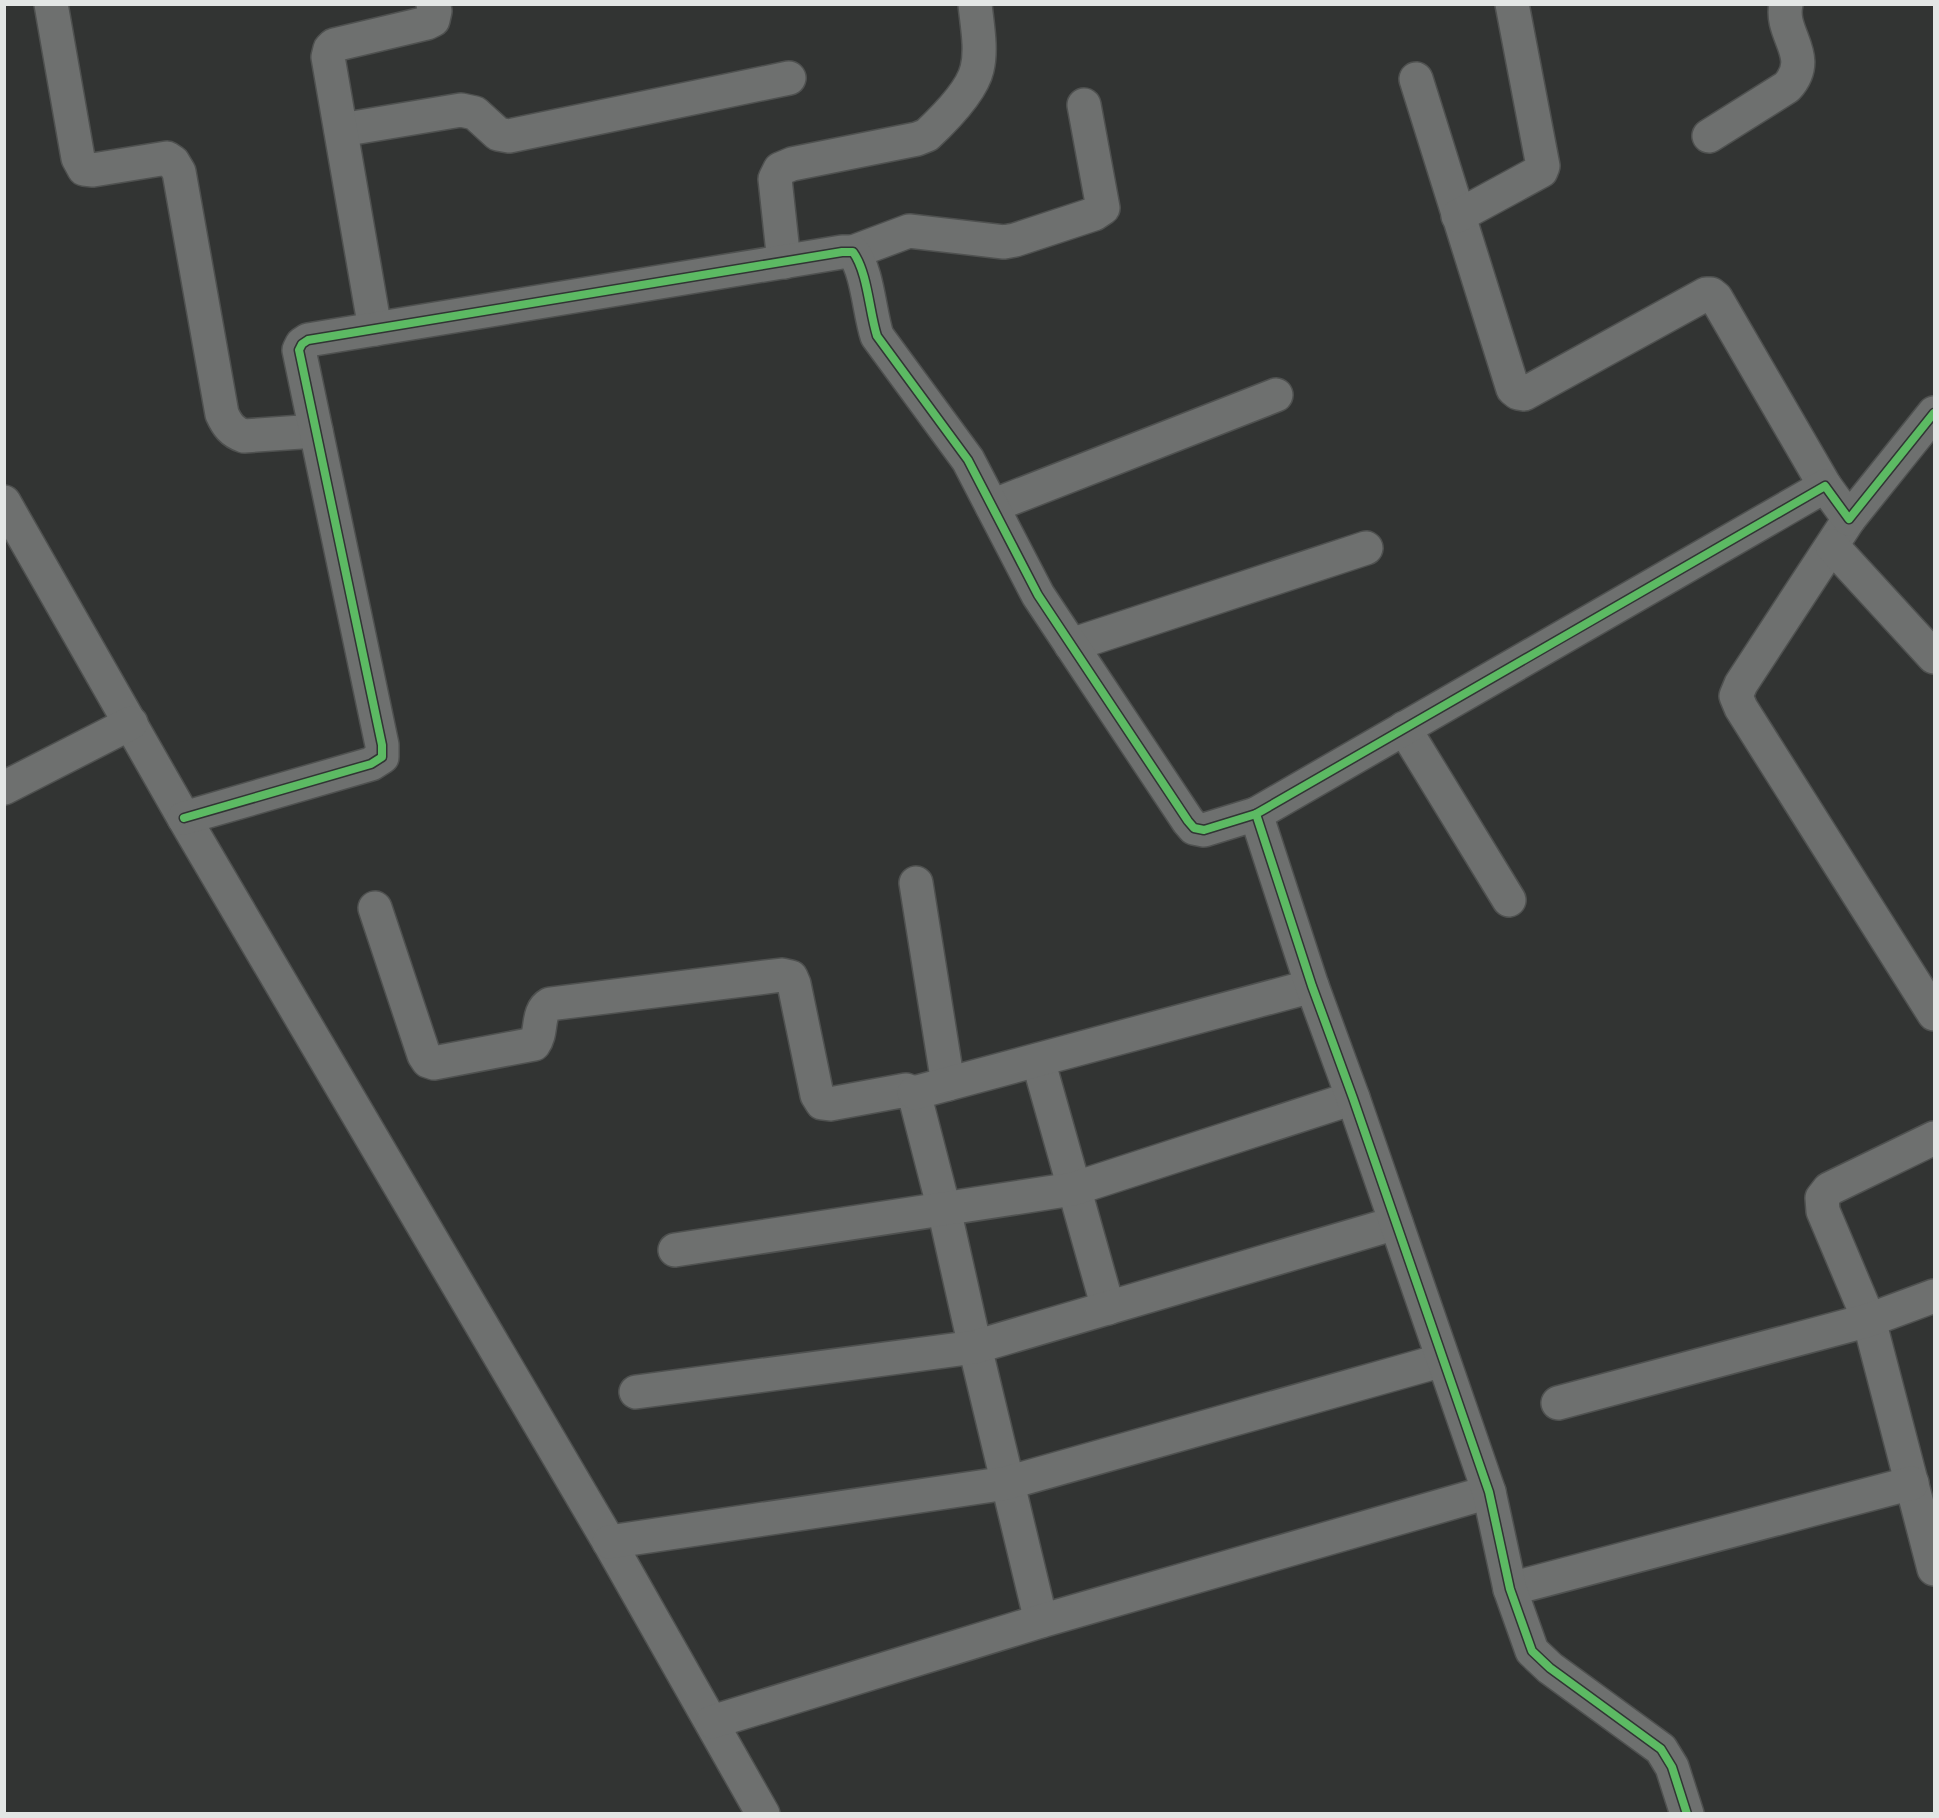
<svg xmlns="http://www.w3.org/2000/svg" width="1939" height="1818" font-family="'Sofia Sans Condensed',sans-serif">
	<rect width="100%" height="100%" fill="#323433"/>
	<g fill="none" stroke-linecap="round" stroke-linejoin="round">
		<!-- street casing -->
		<g stroke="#4f5150" stroke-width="36">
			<g id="street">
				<path d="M51,4L78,158L84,169L93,170L167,158L173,162L179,172L222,414C227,425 232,432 244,436L316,431"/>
				<polyline points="1416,79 1513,389 1518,393 1524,394 1706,294 1711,294 1716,298 1825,486"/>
				<polyline points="341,130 461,110 475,113 498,134 509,136 789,78"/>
				<path d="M1709,136L1787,87C1815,56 1779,35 1786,4"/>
				<polyline points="1458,216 1541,171 1543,166 1512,4"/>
				<polyline points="853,252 909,231 1004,242 1015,240 1094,214 1103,208 1084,105"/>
				<path d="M784,262L775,179L780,169L792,164L917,139L927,135C943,120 972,91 977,69C982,49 977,25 975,4"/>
				<polyline points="375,329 328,57 330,49 334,45 427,23 433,20 435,11 433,4"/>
				<polyline points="4,502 184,818 609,1542 763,1814"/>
				<polyline points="992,506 1276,395"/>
				<polyline points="1849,519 1741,684 1736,696 1741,708 1934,1014"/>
				<polyline points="1832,546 1934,657"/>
				<polyline points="1071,645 1366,548"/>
				<polyline points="1404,728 1509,900"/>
				<polyline points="4,788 131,723"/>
				<path d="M184,818L371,764L382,757V745L299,350L302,344L308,340L842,252H853C868,273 869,311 877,336L968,460L1038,595L1188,821L1194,828L1204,830L1256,814"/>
				<polyline points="916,883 948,1084"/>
				<path d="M375,908L424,1055L428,1061L434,1063L534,1044C543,1032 536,1012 550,1004L782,975L791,977L794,984L817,1095L822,1103L830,1104L906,1090L914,1093L944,1209L975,1347L1041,1621"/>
				<polyline points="1038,1060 1108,1308"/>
				<polyline points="914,1093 1312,986"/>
				<polyline points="1934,1138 1829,1189 1822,1198 1823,1211 1869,1320 1934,1569"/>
				<polyline points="675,1250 1073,1189 1353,1098"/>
				<polyline points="636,1392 975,1347 1396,1223"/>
				<polyline points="1558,1403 1869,1320 1934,1296"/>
				<polyline points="609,1542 1007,1483 1443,1360"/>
				<polyline points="1510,1589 1912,1483"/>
				<polyline points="712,1722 1041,1621 1489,1492"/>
				<polyline points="1687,1814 1672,1767 1661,1749 1550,1668 1532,1651 1510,1589 1489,1492 1353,1098 1312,986 1256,814 1825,486 1849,519 1934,413"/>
			</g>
		</g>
		<!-- street -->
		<use href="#street" stroke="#6e706f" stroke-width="33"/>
		<!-- cycleway casing -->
		<g stroke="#313534" stroke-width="11">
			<g id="cycleway">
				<path d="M184,818L371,764L382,757V745L299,350L302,344L308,340L842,252H853C868,273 869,311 877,336L968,460L1038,595L1188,821L1194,828L1204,830L1256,814"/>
				<polyline points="1687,1814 1672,1767 1661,1749 1550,1668 1532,1651 1510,1589 1489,1492 1353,1098 1312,986 1256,814 1825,486 1849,519 1934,413"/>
			</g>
		</g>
		<!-- cycleway -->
		<use href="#cycleway" stroke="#5cba63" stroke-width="8"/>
	</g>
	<!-- border -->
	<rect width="1939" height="1818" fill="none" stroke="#e3e6e5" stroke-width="12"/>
</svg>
